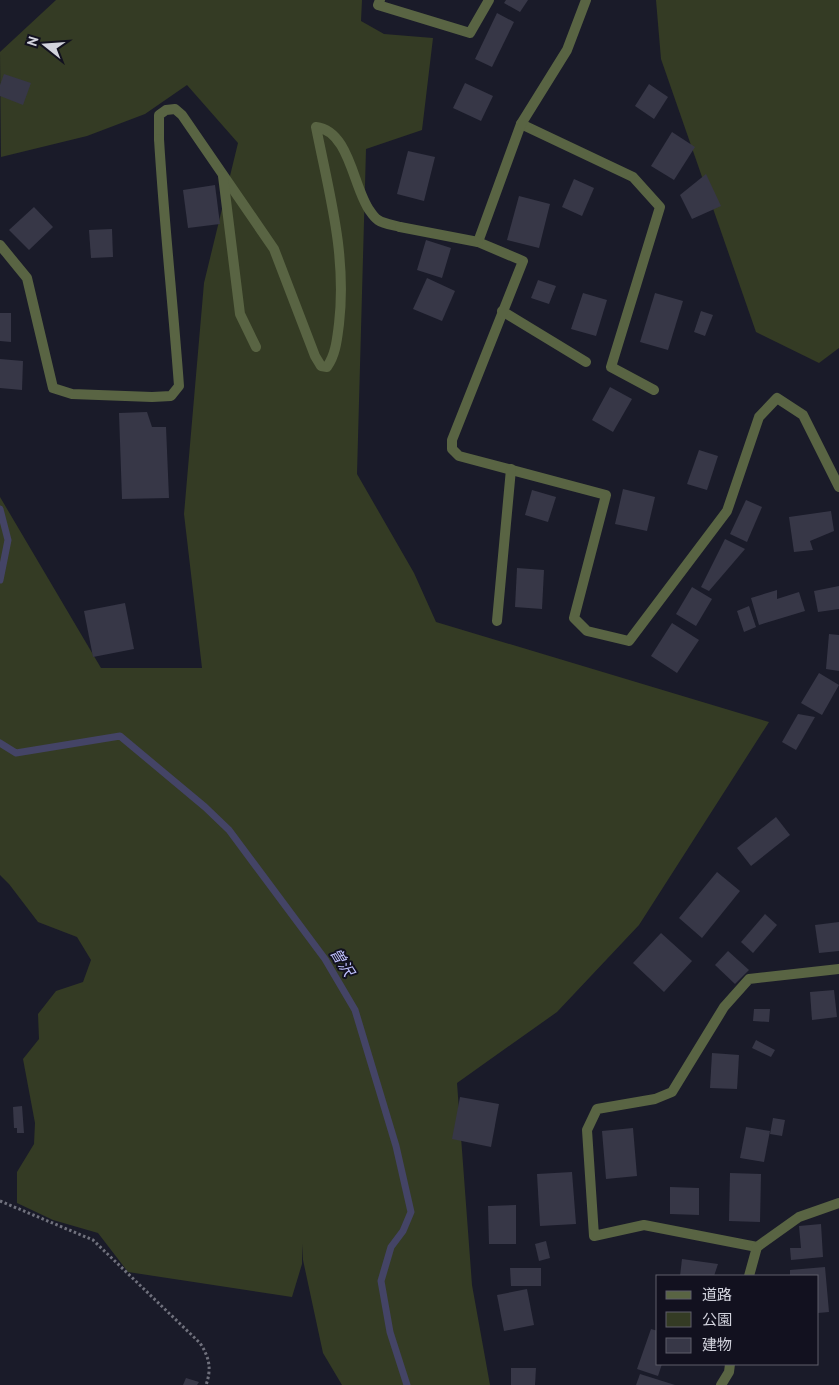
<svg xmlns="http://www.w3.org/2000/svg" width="839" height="1385" font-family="'PT Sans','Noto Sans JP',sans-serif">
	<rect width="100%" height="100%" fill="#1a1b29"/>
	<!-- green -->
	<g fill="#343b24">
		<polygon points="56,0 362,0 361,21 384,34 433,38 422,130 366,149 357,474 414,573 436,622 769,722 639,925 557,1012 457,1083 472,1285 490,1385 342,1385 323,1353 303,1260 302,1244 302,1264 292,1297 128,1272 98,1233 53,1220 17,1203 17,1172 34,1144 35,1123 23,1059 39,1039 38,1014 56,991 83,982 91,960 77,937 38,922 9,884 0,875 0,497 101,668 202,668 184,514 204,283 238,143 187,85 145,114 87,136 1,157 0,52"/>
		<polygon points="656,0 839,0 839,348 819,363 756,332 661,59"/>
	</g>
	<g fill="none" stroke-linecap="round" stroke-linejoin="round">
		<!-- stream -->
		<g stroke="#446" stroke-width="7">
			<polyline points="0,509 8,540 0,580"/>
			<polyline points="0,743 16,753 120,736 205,807 229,830 325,959 355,1010 396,1146 411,1212 403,1231 391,1247 381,1281 390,1332 407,1385"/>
		</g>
	</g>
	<!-- building -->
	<g fill="#373747">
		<polygon points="506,0 528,0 520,12 504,3"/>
		<polygon points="497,13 514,22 492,67 475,59"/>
		<polygon points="4,74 31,83 23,105 0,96 0,85"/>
		<polygon points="465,83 493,96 481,121 453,108"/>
		<polygon points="649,84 668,97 654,119 635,106"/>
		<polygon points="672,132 695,147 674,180 651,166"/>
		<polygon points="408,151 435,157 424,201 397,194"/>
		<polygon points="706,174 721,206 692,219 680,195"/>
		<polygon points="574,179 594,188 582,216 562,207"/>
		<polygon points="215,185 220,224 188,228 183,190"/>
		<polygon points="519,196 550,204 539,248 507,240"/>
		<polygon points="34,207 53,227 29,250 9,230"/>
		<polygon points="112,229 113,257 91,258 89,230"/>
		<polygon points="426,240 451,248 442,278 417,270"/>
		<polygon points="427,278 455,291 442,321 413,309"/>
		<polygon points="538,280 556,286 549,304 531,298"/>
		<polygon points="583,293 607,300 596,336 571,329"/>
		<polygon points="655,293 683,301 668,350 640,342"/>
		<polygon points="701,311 713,315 705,336 694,332"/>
		<polygon points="0,313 11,313 11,342 0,341"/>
		<polygon points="0,359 23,361 22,390 0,388"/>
		<polygon points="610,387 632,399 613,432 592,420"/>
		<polygon points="147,412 152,427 166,427 169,498 122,499 119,413"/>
		<polygon points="699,450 718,456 707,490 687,484"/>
		<polygon points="623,489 655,497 647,531 615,524"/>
		<polygon points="532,490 556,497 548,522 525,515"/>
		<polygon points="746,500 762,507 747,542 730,534"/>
		<polygon points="831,511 834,531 810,541 813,550 794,552 789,517"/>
		<polygon points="725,539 745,549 709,591 701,587"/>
		<polygon points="517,568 544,570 542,609 515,607"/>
		<polygon points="839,586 839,609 818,612 814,591"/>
		<polygon points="692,587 712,599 696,626 676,614"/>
		<polygon points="777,590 777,599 799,592 805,611 759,625 751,598"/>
		<polygon points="125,603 134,649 93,657 84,611"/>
		<polygon points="749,606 756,627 744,632 737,611"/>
		<polygon points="672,623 699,640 677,673 651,656"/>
		<polygon points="829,634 839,635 839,671 826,669"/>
		<polygon points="819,673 839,685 822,715 801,703"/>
		<polygon points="798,714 815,717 796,750 782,742"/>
		<polygon points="776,817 790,835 751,866 737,848"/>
		<polygon points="717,872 740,891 702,938 679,918"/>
		<polygon points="765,914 777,925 753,953 741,942"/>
		<polygon points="839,922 839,951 819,953 815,925"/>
		<polygon points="661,933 692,961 664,992 633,963"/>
		<polygon points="728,951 749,970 735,984 715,965"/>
		<polygon points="834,990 837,1017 812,1020 810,992"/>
		<polygon points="754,1009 770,1009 769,1022 753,1021"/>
		<polygon points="756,1040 775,1050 771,1057 752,1048"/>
		<polygon points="712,1053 739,1055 737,1089 710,1088"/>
		<polygon points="460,1097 499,1104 491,1147 452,1139"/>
		<polygon points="22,1106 24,1133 17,1133 17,1128 14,1128 13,1107"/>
		<polygon points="773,1118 785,1120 782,1136 770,1134"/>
		<polygon points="746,1127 770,1131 764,1162 740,1158"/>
		<polygon points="633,1128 637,1176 606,1179 602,1131"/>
		<polygon points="572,1172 576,1224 540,1226 537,1174"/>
		<polygon points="730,1173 761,1174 760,1222 729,1221"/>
		<polygon points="670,1187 699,1188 699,1215 670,1214"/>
		<polygon points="516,1205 516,1244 489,1244 488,1206"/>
		<polygon points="821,1224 823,1257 791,1260 790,1248 801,1248 799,1226"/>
		<polygon points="546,1241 550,1258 539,1261 535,1244"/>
		<polygon points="682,1259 718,1264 714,1276 680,1276"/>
		<polygon points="825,1267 829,1312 818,1313 818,1276 790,1276 790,1270"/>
		<polygon points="510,1268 541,1268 541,1286 511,1286"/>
		<polygon points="527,1289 534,1325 504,1331 497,1295"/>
		<polygon points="651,1329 658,1331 658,1364 662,1364 658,1376 637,1369"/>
		<polygon points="511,1368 536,1368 535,1385 511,1385"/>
		<polygon points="640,1374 675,1385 636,1385"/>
		<polygon points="186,1378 199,1382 197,1385 183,1385"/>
	</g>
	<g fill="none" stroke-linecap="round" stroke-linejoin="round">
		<!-- path -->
		<path stroke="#70717d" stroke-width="3" stroke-dasharray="2.5 2.5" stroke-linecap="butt" d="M0,1201L93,1240L200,1343C209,1357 212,1368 206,1385"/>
		<!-- service -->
		<g stroke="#596443" stroke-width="10">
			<polyline points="521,124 633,177 660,207 611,367 654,390"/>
			<path d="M159,139V115L166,110L175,109L182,115L274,249L315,356L321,366L327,367C336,354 337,339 339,324C347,255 329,193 316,127C350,131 353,188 370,211C372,214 375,218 378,220C384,224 393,225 400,227"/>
			<polyline points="223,176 240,314 256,347"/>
			<polyline points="502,311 586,362"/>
		</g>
		<!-- minor -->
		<g stroke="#596443" stroke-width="10">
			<polyline points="380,0 378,5 470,33 489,0"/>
			<polyline points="586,0 567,50 521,124 478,242 523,261 452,440 452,449 459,456 606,495 574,618 587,631 629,641 727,511 759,417 777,398 803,415 839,487"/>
			<polyline points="400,227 478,242"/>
			<path d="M0,245L27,278L53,388L72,394L152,397L171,396L179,386C173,304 164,222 159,139"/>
			<polyline points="497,621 511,469"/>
			<polyline points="839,969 749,979 724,1007 672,1092 655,1099 597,1109 587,1130 594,1236 644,1225 757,1247 799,1217 839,1203"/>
			<polyline points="749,1276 757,1247"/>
			<polyline points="721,1385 729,1372 730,1364"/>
		</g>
	</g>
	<g text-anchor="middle" stroke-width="4" stroke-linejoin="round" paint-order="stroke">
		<!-- water labels -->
		<g font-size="15" font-style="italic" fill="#bdbefb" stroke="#12111f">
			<text transform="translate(342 962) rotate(58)" y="5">曽沢</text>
		</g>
	</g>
	<!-- legend -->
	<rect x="656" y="1275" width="162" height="90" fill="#12111f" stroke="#5f5f6b"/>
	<rect x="666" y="1291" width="25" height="8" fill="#596443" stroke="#5f5f6b"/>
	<text x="702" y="1300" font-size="15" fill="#d2d3dd">道路</text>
	<rect x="666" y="1312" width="25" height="15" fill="#343b24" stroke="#5f5f6b"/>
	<text x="702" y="1325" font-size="15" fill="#d2d3dd">公園</text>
	<rect x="666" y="1338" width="25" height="15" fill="#373747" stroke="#5f5f6b"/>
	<text x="702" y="1350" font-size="15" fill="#d2d3dd">建物</text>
	<!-- north arrow -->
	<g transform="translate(45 45) rotate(287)" stroke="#12111f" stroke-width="4" paint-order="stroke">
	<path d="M0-4L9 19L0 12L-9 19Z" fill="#d2d3dd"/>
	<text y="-8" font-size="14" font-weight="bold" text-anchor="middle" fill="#d2d3dd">N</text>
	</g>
</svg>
